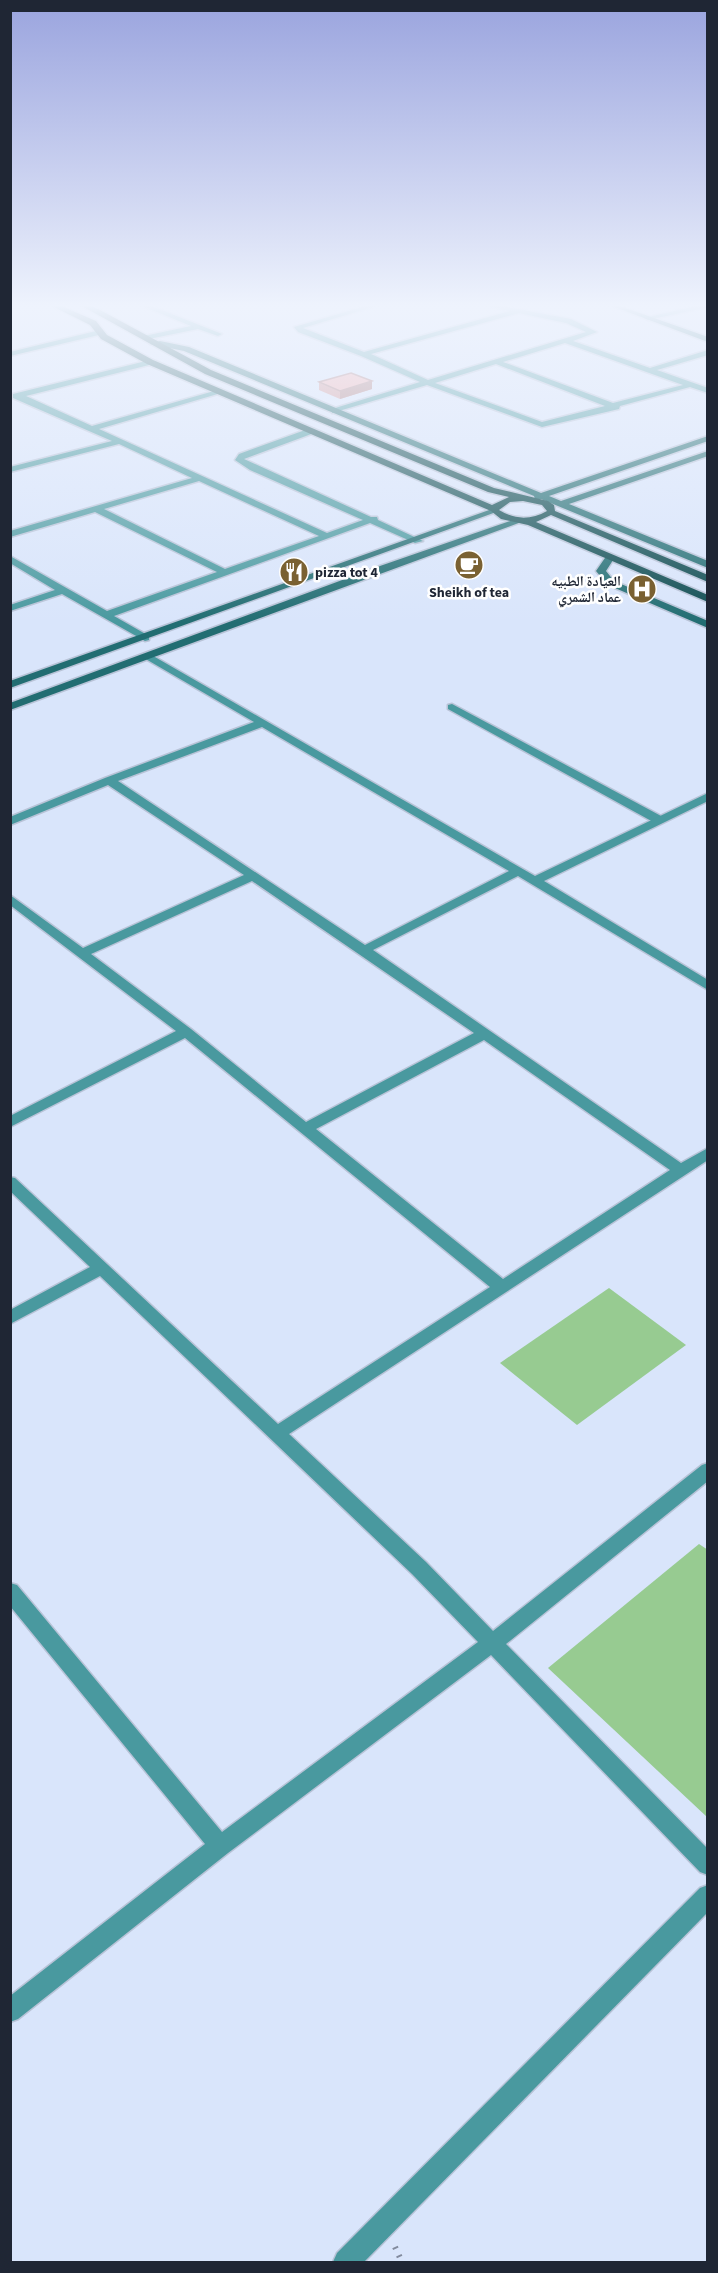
<svg xmlns="http://www.w3.org/2000/svg" width="718" height="2273" font-family="'Source Sans 3','Noto Naskh Arabic',sans-serif">
	<rect width="100%" height="100%" fill="#d9e5fb"/>
	<!-- green -->
	<g fill="#97cb91">
		<polygon points="609,1288 686,1345 577,1425 500,1363"/>
		<polygon points="699,1544 708,1550 707,1817 548,1668"/>
	</g>
	<g fill="none" stroke-linecap="round" stroke-linejoin="round">
		<!-- lane casing -->
		<g stroke="#b8c3d7" stroke-width="3">
			<g id="lane">
				<polygon points="140,305 149,305 222,334 218,336 198,329 144,340 144,336 191,326"/>
				<polygon points="452,704 663,817 665,820 659,824 655,823 448,709 448,705"/>
			</g>
		</g>
		<!-- street casing -->
		<g stroke="#b8c3d7" stroke-width="3">
			<g id="street">
				<path d="M369,305H379L303,328L364,352L510,311L484,305H496L571,319L597,332L573,341L650,368L708,350V355L657,370L708,388V393L690,387L620,406L619,409L542,427L427,385L332,413V409L420,382L361,356L298,332L294,327ZM519,313L566,323L586,332L428,380L371,354ZM565,343L683,385L613,403L503,362ZM496,364L605,406L542,422L435,383Z"/>
				<polygon points="700,305 708,305 708,307 648,320 644,318"/>
				<polygon points="100,330 103,334 10,356 10,352"/>
				<path d="M150,360L154,362L153,364L26,396L92,426L221,389V393L99,429L327,533L363,520L250,470L235,460L239,454L308,429H314V433L244,459L371,517H377L378,520L423,541L415,543L370,523L114,616L149,636V640L145,641L62,594L10,611V605L55,590L10,563V556L107,611L217,572L95,512L10,537V531L192,478L119,444L10,472V467L112,441L13,398V394ZM199,481L319,536L225,569L104,509Z"/>
				<path d="M148,653L535,876L708,793V801L544,881L708,980V990L518,876L373,950L681,1163L708,1148V1160L289,1434L426,1562L493,1631L702,1465L708,1463V1481L506,1644L708,1849V1875L700,1872L491,1655L228,1853L18,2019L10,2022V1996L205,1844L10,1606V1583L17,1585L222,1832L478,1642L412,1574L100,1276L10,1324V1310L90,1267L10,1191V1177L15,1178L278,1424L490,1287L185,1038L10,1127V1116L176,1031L10,905V895L83,948L244,875L108,785L10,825V817L105,778L254,722L144,658L143,656ZM262,727L509,871L365,945L118,781ZM252,881L474,1033L306,1122L191,1029L91,954ZM484,1040L670,1170L503,1279L316,1129Z"/>
				<polygon points="708,1885 708,1912 364,2262 333,2262 337,2253 700,1888"/>
			</g>
		</g>
		<!-- secondary casing -->
		<g stroke="#b8c3d7" stroke-width="3">
			<g id="secondary">
				<polygon points="609,305 617,305 708,337 708,342"/>
				<polygon points="160,341 189,347 541,493 708,436 708,441 549,496 561,501 708,451 708,456 569,504 708,561 708,568 541,499 535,499 534,496 184,351 150,344"/>
				<polygon points="492,509 499,511 10,688 10,681"/>
				<polygon points="516,519 524,521 10,710 10,703 380,566"/>
				<polygon points="610,554 615,557 606,571 614,581 708,621 708,628 608,585 596,571 607,555"/>
			</g>
		</g>
		<!-- primary casing -->
		<g stroke="#b8c3d7" stroke-width="3">
			<path id="primary" d="M50,305H59L96,321L107,335L153,360L492,505L509,497L488,492L205,374L80,305H89L102,311L211,370L494,488L548,501L554,505L555,511L708,575V582L551,515L536,522L708,595V602L528,525L501,519L491,511L147,364L101,339L90,325ZM523,501L542,505L547,511C531,520 515,520 499,510L510,502Z"/>
		</g>
		<!-- path -->
		<polyline stroke="#828b9e" stroke-width="6" stroke-dasharray="2 7" stroke-linecap="butt" points="395,2247 402,2262"/>
		<!-- lane -->
		<use href="#lane" fill="#49999f" fill-rule="evenodd"/>
		<!-- street -->
		<use href="#street" fill="#49999f" fill-rule="evenodd"/>
		<!-- secondary -->
		<use href="#secondary" fill="#226d72" fill-rule="evenodd"/>
		<!-- primary -->
		<use href="#primary" fill="#0f4c51" fill-rule="evenodd"/>
	</g>
	<!-- wall -->
	<polygon fill="#d49290" points="372,381 372,389 340,399 319,390 319,382"/>
	<!-- shaded-wall -->
	<polygon fill="#ad7775" points="372,381 372,389 340,399 340,391"/>
	<!-- building -->
	<polygon fill="#f7aaa7" stroke="#ad7775" stroke-width="1.5" points="351,373 372,381 340,391 319,382"/>
	<!-- sky -->
	<linearGradient id="sky" x2="0" y2="1"><stop stop-color="#9aa4de"/><stop offset="0.49" stop-color="#eef3fd"/><stop offset="1" stop-color="#eef3fd" stop-opacity="0"/></linearGradient>
	<rect width="718" height="623" fill="url(#sky)"/>
	<!-- icons -->
	<defs>
		<g id="cafe-disc" transform="scale(1.5)"><circle r="9.5" fill="#7a6132" stroke="#fff"/><path d="M-5.5-4.5H6V0H3Q3 3.5 0 3.5H-2.5Q-5.5 3.5-5.5 0ZM3-3.2v2h1.7v-2ZM-6 4.5H4V6H-6Z" fill="#fff"/></g>
		<g id="restaurant-disc" transform="scale(1.5)"><circle r="9.5" fill="#7a6132" stroke="#fff"/><path d="M-5-6h1v4h1v-4h1v4h1v-4h1v5L-1.5 .5V6h-2V.5L-5-1ZM5-6V6H3V1.5H1.5Q1.5-4 5-6Z" fill="#fff"/></g>
		<g id="hospital-disc" transform="scale(1.5)"><circle r="9.5" fill="#7a6132" stroke="#fff"/><path d="M-5-5h3v3.5h4V-5h3V5h-3V1.5h-4V5h-3Z" fill="#fff"/></g>
	</defs>
	<g fill-rule="evenodd">
		<use href="#cafe-disc" x="469" y="565"/>
		<use href="#restaurant-disc" x="294" y="572"/>
		<use href="#hospital-disc" x="642" y="589"/>
	</g>
	<g text-anchor="middle" stroke-width="5" stroke-linejoin="round" paint-order="stroke">
		<!-- far-poi labels -->
		<g font-size="14" font-weight="bold" fill="#1f2634" stroke="#fff" text-anchor="start">
			<text x="315" y="577">pizza tot 4</text>
			<text x="621" y="586" text-anchor="end">العيادة الطبيه<tspan x="621" dy="16">عماد الشمري</tspan></text>
			<text x="469" y="597" text-anchor="middle">Sheikh of tea</text>
		</g>
	</g>
	<!-- border -->
	<rect width="718" height="2273" fill="none" stroke="#1f2634" stroke-width="24"/>
</svg>
